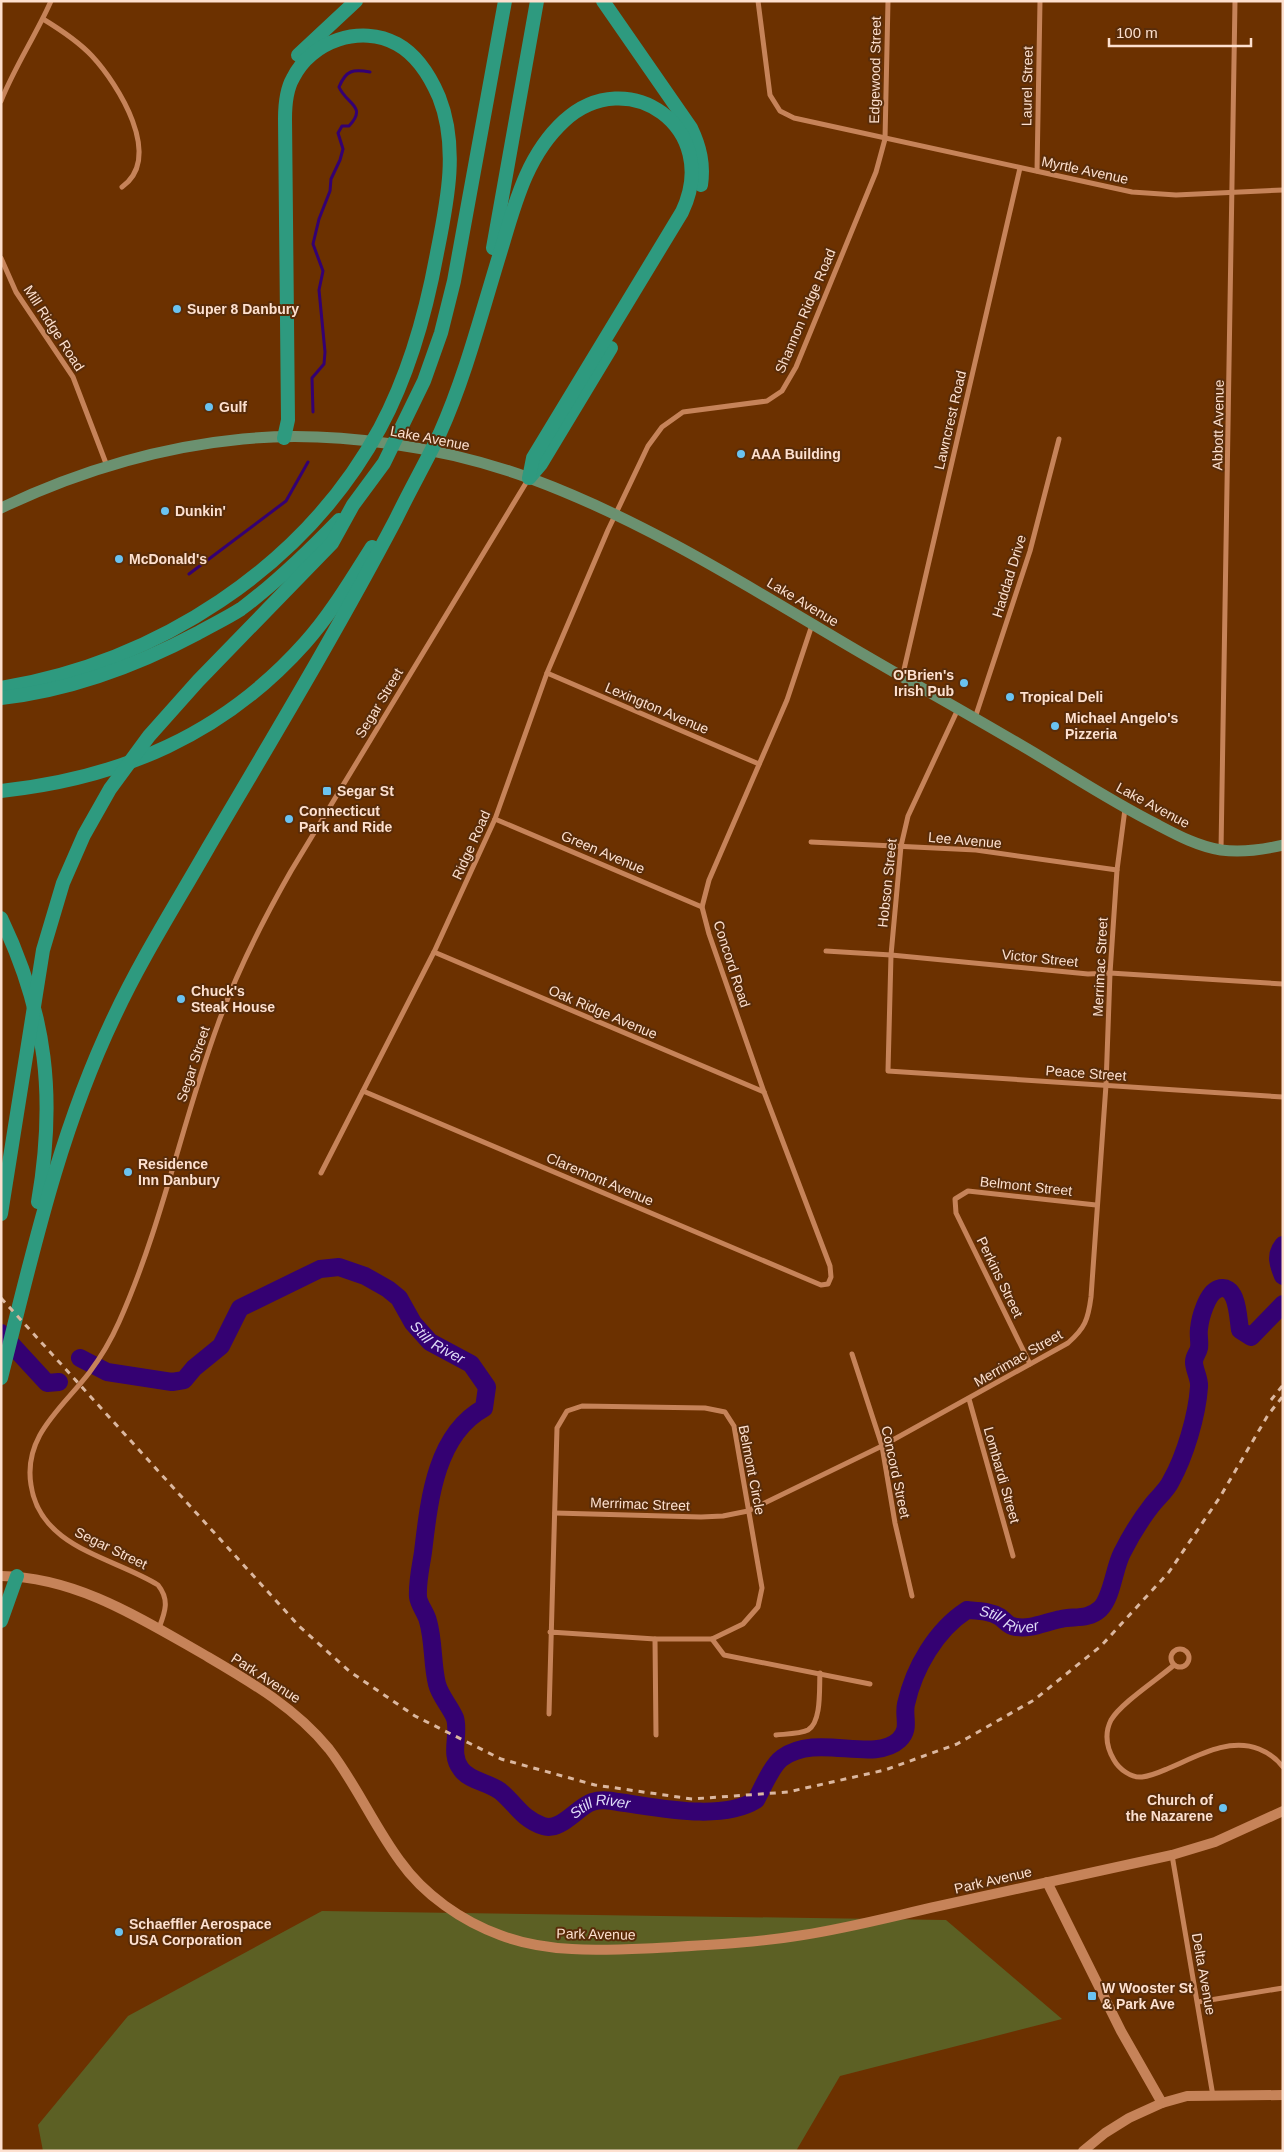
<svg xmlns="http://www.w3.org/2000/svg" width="1284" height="2152" font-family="Helvetica,sans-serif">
	<rect width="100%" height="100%" fill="#6c3100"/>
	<!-- green -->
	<polygon fill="#5c6024" points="322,1911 946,1920 1062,2019 840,2076 796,2151 43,2151 38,2125 128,2016"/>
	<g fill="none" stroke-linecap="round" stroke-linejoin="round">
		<!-- stream -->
		<g stroke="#340172" stroke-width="3">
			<path d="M313,412L312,378L324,364L325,352L319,290L323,271L313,244L319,219L330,191L331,179L340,160L343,149L338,133L342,126H349C368,106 346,104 339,87C346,70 353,69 370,72"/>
			<polyline points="189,574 286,501 308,462"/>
		</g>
		<!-- river -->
		<g stroke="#340172" stroke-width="18">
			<path d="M1283,1245C1275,1255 1278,1264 1283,1276"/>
			<polyline points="1,1333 47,1383 59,1382"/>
			<path id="s1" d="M80,1358L107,1372L172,1382L184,1380L194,1368L221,1346L240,1308L320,1269L339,1267L365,1276L388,1289L399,1298L413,1323L430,1342L471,1364L487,1387L484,1408C435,1435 429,1502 423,1552C421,1566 417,1582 418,1597C419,1605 426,1613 428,1621C434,1642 432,1664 437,1684C440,1696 450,1706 455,1718C460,1734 449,1754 461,1769C469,1781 488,1782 500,1791C515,1803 523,1820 543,1826C561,1832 577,1807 592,1802C601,1799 609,1800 618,1802C656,1807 721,1822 756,1800C762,1789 772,1765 782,1758C817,1732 873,1764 899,1740C911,1729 903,1717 906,1704C914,1668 936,1630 967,1610C979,1611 990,1611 1000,1617C1004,1620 1008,1625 1012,1626C1029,1631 1045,1622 1061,1619C1074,1616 1088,1620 1100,1609C1112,1598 1114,1568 1122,1553C1130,1537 1141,1519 1152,1505C1158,1497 1167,1490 1171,1481C1185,1456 1197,1416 1199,1387C1200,1379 1194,1370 1194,1362C1194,1356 1198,1353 1199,1348C1200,1342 1198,1335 1199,1329C1200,1318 1207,1293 1218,1289C1238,1282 1238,1319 1240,1330L1251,1337L1283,1304"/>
		</g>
		<!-- street -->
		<g stroke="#c68359" stroke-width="5">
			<polyline points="758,1 770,95 780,111 794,118 1132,192 1176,195 1283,190"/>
			<path d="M43,19C61,30 78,41 92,56C118,84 164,157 122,187"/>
			<path d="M1,101C15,66 36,35 51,1"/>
			<polyline points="1037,171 1040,1"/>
			<polyline points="1,258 16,292 73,377 107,466"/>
			<polyline points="547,673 759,764"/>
			<polyline points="902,678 1020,168"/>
			<polyline points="958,709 908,816 901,846 891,955 888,1071 1283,1097"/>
			<polyline points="975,718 1030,551 1059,439"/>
			<polyline points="495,819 702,907"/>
			<polyline points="811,842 976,850 1117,870"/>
			<polyline points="1221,850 1235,1"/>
			<polyline points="826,951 891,955 1088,974 1110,973 1283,984"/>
			<polyline points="434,952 764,1092"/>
			<polyline points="363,1091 821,1285 828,1284 831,1277 830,1266 764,1092 709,934 702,907 709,880 787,700 812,625"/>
			<polyline points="321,1173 434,952 495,819 547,673 608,530 648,446 662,427 683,412 767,401 782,391 796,367 876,172 885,139 888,1"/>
			<polyline points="852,1354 882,1446 895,1523 912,1596"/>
			<polyline points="1030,1364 956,1213 955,1199 968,1191 1096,1205"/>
			<polyline points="969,1399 1013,1556"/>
			<path d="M555,1513L701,1517L723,1516L748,1511L882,1446L1068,1343C1085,1328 1088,1320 1091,1297L1106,1085L1110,973L1117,870L1125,809"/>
			<path d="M159,1628C165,1612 170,1600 158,1585C113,1557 40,1548 31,1485C23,1436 62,1408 89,1373C101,1357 111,1340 119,1322C162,1226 182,1122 218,1024C237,971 263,920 291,871L529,478"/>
			<polyline points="655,1639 656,1735"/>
			<polyline points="712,1639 724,1655 870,1684"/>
			<circle cx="1180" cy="1658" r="9"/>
			<path d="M1174,1665C1158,1679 1121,1703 1111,1720C1104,1734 1107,1748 1114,1760C1119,1769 1131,1778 1142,1777C1151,1776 1160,1772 1167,1769C1196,1757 1228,1737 1259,1749C1269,1753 1276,1758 1283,1767"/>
			<polyline points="549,1714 557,1428 567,1411 582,1406 705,1408 725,1412 734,1426 762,1588 758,1607 743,1624 712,1639 655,1639 550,1632"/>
			<path d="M776,1735C785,1734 800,1734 808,1730C822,1722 819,1687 820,1673"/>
			<polyline points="1172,1855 1213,2096"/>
			<polyline points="1198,2002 1283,1988"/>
		</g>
		<!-- secondary -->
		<g stroke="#c68359" stroke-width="10">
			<path d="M1,1576C76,1577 140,1618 203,1654C249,1681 295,1707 329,1749C356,1784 374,1826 400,1861C424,1895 462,1921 500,1935C549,1954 606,1950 657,1948C706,1945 755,1943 803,1935C849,1928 894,1916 939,1906C1017,1889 1094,1872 1172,1855L1215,1842L1283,1811"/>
			<polyline points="1047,1882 1121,2031 1162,2103"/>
			<polyline points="1083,2151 1105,2133 1129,2118 1162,2103 1187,2096 1283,2095"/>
		</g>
		<!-- primary -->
		<path stroke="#6b9170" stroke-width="11" d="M1,508C77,472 159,447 243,439C334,430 446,447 532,479C637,518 733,577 829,634C899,676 971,715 1041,757C1079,780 1116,804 1156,824C1177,835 1197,846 1221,850C1242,853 1262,850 1283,845"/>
		<!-- highway -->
		<g stroke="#2e9a7f" stroke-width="14">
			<path d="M603,1L691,128C700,147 704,164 701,185"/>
			<polyline points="298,55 356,1"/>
			<polyline points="493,248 537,1"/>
			<polyline points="530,477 541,464 611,348"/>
			<path d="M1,688C157,662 304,568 380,428C409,374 426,313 437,253C447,203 459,147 439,97C430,76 417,55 397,44C361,24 311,41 293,78C286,90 285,105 285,119L288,420L284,438"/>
			<path d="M1,698C71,690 136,666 198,633C212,625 227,618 241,609C276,583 308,552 339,520"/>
			<path d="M1,791C121,778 223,735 305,643C331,614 351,580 372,547"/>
			<path d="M1,918C47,1014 56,1098 38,1202"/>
			<polyline points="1,1214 43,950 63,883 84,835 110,789 149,736 198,681 332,543 353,505 384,463 424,381 441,333 454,281 505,1"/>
			<path d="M1,1378C32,1255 59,1132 114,1017C141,959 176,904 208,848C272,739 337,631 396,519C410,490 426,462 440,433C466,375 482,311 501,250C515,203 527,155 564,121C628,62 722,128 682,212L533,458L529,478"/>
			<polyline points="1,1621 17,1576"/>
		</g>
		<!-- rail -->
		<g stroke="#dbb79f" stroke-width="3" stroke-dasharray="6 6" stroke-linecap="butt">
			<polyline points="1,1298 299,1626 349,1671 415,1716 501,1759 595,1785 692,1799 788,1792 885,1770 957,1744 1034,1700 1101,1646 1169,1572 1220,1497 1268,1415 1283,1396"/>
			<polyline points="1271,1400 1283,1385"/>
		</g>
	</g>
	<!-- markers -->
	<g fill="#6ac3f1" stroke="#592c09" stroke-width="2">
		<circle cx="177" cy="309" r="5"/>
		<circle cx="209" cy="407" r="5"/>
		<circle cx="741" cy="454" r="5"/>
		<circle cx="165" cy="511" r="5"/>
		<circle cx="119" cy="559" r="5"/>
		<circle cx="964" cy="683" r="5"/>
		<circle cx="1010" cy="697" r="5"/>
		<circle cx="1055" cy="726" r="5"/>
		<rect x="322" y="786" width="10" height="10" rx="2.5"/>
		<circle cx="289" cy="819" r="5"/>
		<circle cx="181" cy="999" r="5"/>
		<circle cx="128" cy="1172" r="5"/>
		<circle cx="1223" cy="1808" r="5"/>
		<circle cx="119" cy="1932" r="5"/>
		<rect x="1087" y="1991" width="10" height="10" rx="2.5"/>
	</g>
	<g text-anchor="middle" stroke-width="4" stroke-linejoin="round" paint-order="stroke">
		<!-- street labels -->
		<g font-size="14" fill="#fde0cf" stroke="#592c09">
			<text transform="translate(875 70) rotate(-89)" y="5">Edgewood Street</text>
			<text transform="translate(1027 86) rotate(-89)" y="5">Laurel Street</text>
			<text transform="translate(1085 170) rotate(12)" y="5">Myrtle Avenue</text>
			<text transform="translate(805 311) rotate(-67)" y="5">Shannon Ridge Road</text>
			<text transform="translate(54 328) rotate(57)" y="5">Mill Ridge Road</text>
			<text transform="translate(950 420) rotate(-77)" y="5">Lawncrest Road</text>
			<text transform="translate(1218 425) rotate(-89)" y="5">Abbott Avenue</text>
			<text transform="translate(430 438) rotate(11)" y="5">Lake Avenue</text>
			<text transform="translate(1009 576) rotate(-73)" y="5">Haddad Drive</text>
			<text transform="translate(803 602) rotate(31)" y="5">Lake Avenue</text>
			<text transform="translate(379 703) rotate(-59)" y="5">Segar Street</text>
			<text transform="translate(657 708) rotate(23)" y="5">Lexington Avenue</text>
			<text transform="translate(1153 805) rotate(28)" y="5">Lake Avenue</text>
			<text transform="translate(965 840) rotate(5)" y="5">Lee Avenue</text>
			<text transform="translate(471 845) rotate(-66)" y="5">Ridge Road</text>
			<text transform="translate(603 852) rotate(23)" y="5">Green Avenue</text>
			<text transform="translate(887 883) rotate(-84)" y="5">Hobson Street</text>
			<text transform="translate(1040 958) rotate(6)" y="5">Victor Street</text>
			<text transform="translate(732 964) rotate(72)" y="5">Concord Road</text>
			<text transform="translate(1100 967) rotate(-87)" y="5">Merrimac Street</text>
			<text transform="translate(603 1012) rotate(23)" y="5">Oak Ridge Avenue</text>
			<text transform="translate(193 1064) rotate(-72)" y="5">Segar Street</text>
			<text transform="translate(1086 1073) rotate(4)" y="5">Peace Street</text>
			<text transform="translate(600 1179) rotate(23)" y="5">Claremont Avenue</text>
			<text transform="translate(1026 1186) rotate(6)" y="5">Belmont Street</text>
			<text transform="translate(1000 1277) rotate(64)" y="5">Perkins Street</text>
			<text transform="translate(1018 1358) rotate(-30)" y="5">Merrimac Street</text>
			<text transform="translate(752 1470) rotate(79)" y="5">Belmont Circle</text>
			<text transform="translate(896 1472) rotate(78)" y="5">Concord Street</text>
			<text transform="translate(1002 1475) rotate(74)" y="5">Lombardi Street</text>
			<text transform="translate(640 1504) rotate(2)" y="5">Merrimac Street</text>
			<text transform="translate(111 1548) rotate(26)" y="5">Segar Street</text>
			<text transform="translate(266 1678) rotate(33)" y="5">Park Avenue</text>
			<text transform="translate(993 1880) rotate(-13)" y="5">Park Avenue</text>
			<text transform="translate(596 1934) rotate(1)" y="5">Park Avenue</text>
			<text transform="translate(1204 1974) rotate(80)" y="5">Delta Avenue</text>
		</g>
		<!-- poi labels -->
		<g font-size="14" font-weight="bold" fill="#fde0cf" stroke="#592c09" text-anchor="start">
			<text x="187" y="314">Super 8 Danbury</text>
			<text x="219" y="412">Gulf</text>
			<text x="751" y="459">AAA Building</text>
			<text x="175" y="516">Dunkin'</text>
			<text x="129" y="564">McDonald's</text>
			<text x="954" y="680" text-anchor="end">O'Brien's<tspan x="954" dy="16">Irish Pub</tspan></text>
			<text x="1020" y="702">Tropical Deli</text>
			<text x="1065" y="723">Michael Angelo's<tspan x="1065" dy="16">Pizzeria</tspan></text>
			<text x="337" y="796">Segar St</text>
			<text x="299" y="816">Connecticut<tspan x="299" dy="16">Park and Ride</tspan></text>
			<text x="191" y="996">Chuck's<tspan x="191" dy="16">Steak House</tspan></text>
			<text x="138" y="1169">Residence<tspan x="138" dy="16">Inn Danbury</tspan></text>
			<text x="1213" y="1805" text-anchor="end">Church of<tspan x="1213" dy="16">the Nazarene</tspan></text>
			<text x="129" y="1929">Schaeffler Aerospace<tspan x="129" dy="16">USA Corporation</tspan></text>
			<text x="1102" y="1993">W Wooster St<tspan x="1102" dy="16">&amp; Park Ave</tspan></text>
		</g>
		<!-- water labels -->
		<g font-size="15" font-style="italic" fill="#dedaf6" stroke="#592c09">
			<text dy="5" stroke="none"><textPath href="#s1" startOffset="438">Still River</textPath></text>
			<text dy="5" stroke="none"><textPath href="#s1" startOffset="1609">Still River</textPath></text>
			<text dy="5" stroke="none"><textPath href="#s1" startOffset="1081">Still River</textPath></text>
		</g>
	</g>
	<!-- border -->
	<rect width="1284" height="2152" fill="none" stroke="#fde0cf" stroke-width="5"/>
	<!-- scale -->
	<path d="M1109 38v8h142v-8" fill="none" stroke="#fde0cf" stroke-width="2.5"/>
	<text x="1116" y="38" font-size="15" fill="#fde0cf" stroke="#592c09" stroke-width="4" paint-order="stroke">100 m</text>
</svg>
